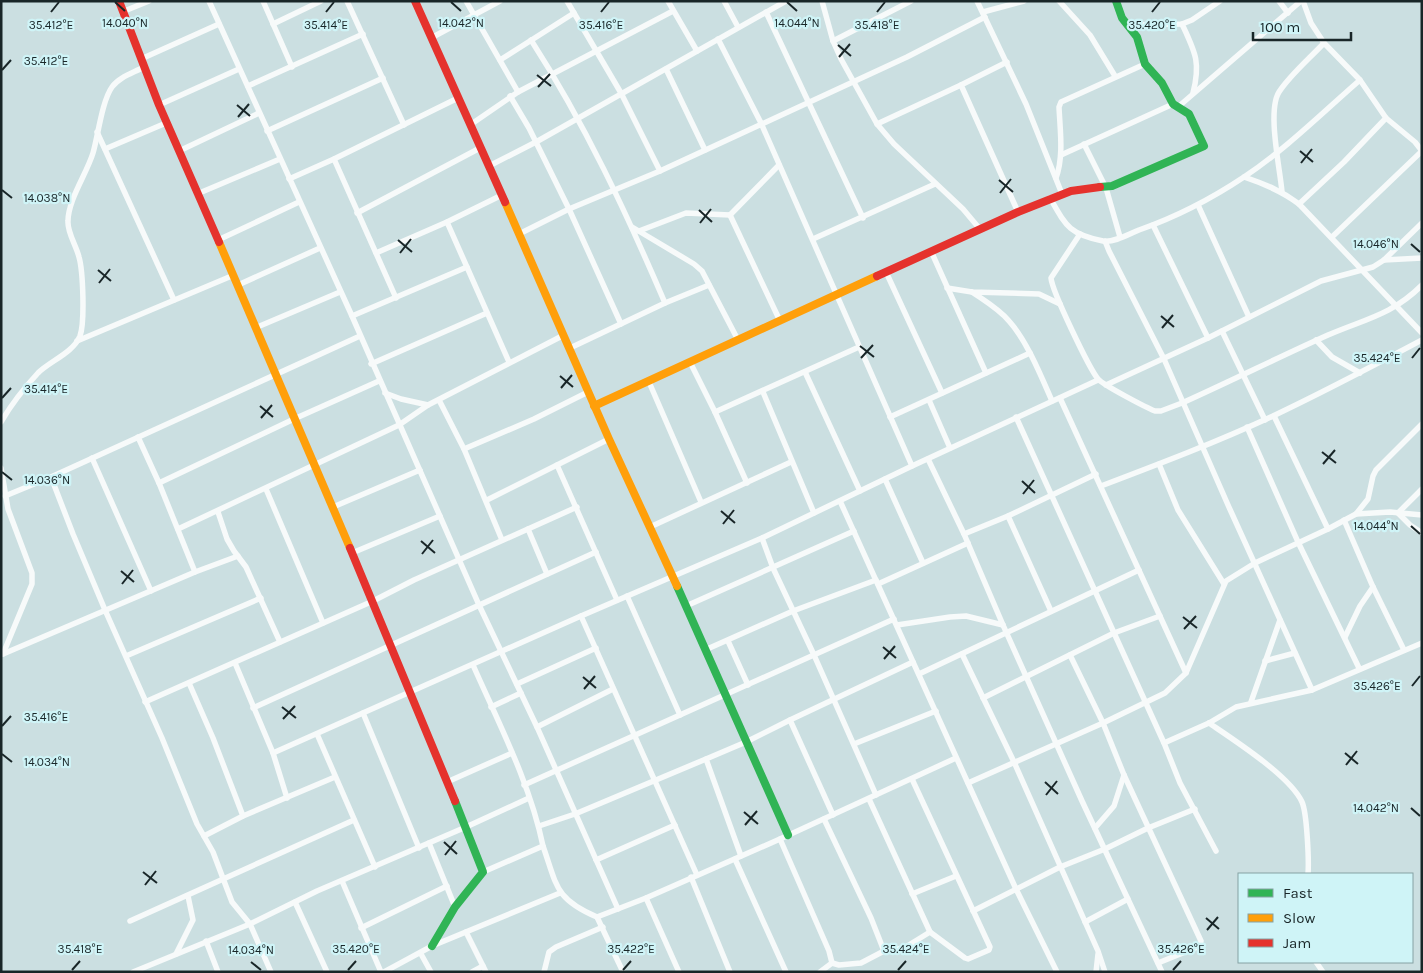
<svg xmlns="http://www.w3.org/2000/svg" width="1423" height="973" font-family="Karla,sans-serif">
	<rect width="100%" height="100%" fill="#cbdfe1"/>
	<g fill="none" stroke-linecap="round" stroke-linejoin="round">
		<!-- street -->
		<g stroke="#f7fafa" stroke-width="5.5">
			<polyline points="209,1 352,316 479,605 537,727 618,909"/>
			<polyline points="263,1 292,67"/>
			<polyline points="347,1 404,125"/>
			<polyline points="466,1 518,92"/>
			<polyline points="567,1 621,93 660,171"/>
			<polyline points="668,1 697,51"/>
			<polyline points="724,1 738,27"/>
			<polyline points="822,1 833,41 841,59 877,124 894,144 963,209 979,228"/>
			<polyline points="977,1 1026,104 1062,194"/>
			<polyline points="1059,1 1090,35 1115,76"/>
			<polyline points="1279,1 1288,13"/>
			<polyline points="1303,1 1311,23 1324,43 1360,80 1386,118 1415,142 1422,151"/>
			<polyline points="122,12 149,1"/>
			<polyline points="766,12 863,218"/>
			<polyline points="983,12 1024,1"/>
			<polyline points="273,24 321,1"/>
			<path d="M1182,24C1195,52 1201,62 1193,93"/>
			<polyline points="1129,25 1182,24 1192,20 1220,1"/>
			<polyline points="431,38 500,1"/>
			<polyline points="718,39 761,123 912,466"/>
			<path d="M531,40C585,124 626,212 665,303L709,285"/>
			<polyline points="833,41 911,1"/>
			<polyline points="141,59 219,24"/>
			<polyline points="500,60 574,13"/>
			<polyline points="1007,62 961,85 1018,212"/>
			<polyline points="666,69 705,150"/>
			<polyline points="248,86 363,34"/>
			<polyline points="510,96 529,128 569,209 621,324"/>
			<polyline points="159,105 239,69"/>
			<polyline points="1178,107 1301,1"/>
			<polyline points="877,124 961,85"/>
			<polyline points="470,125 518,92 673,11"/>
			<polyline points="267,131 383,78"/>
			<polyline points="97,132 174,300"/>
			<polyline points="1084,144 1106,188 1120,237"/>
			<polyline points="105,149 166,123"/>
			<polyline points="179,151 259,113"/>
			<polyline points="1061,155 1173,104"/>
			<polyline points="334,159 396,298"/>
			<polyline points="489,166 536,142 786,1"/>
			<path d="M1244,177C1265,184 1282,191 1299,204L1422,333"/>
			<path d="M1056,178C1064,156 1060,130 1059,107L1061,102L1145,64"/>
			<polyline points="289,179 334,159 458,98"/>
			<path d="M1282,192C1280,168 1267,111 1279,92C1290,75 1310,58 1324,43"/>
			<polyline points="197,194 280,159"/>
			<path d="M1050,198C1066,226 1069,234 1103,241C1114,243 1129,234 1139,230C1176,217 1211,199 1244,177C1286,149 1322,113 1360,80"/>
			<polyline points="1299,204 1344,162 1386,118"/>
			<polyline points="1198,205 1249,317"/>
			<polyline points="357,213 480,148"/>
			<polyline points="730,215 780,321"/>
			<polyline points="730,215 779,165"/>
			<polyline points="447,222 509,362"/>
			<polyline points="1153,225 1208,338"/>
			<polyline points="632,227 694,264 702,271 738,340"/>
			<polyline points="639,231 686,213 730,215"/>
			<polyline points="519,234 569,209 660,171 907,57 985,17"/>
			<path d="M1080,234L1051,278C1052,291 1089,368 1098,379C1103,385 1147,408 1155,411H1161L1182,403C1231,381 1279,357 1328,335C1365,319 1392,315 1422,285"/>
			<polyline points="1332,237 1422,151"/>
			<polyline points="813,239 935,184"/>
			<polyline points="218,240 299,202"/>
			<polyline points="1105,241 1109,251 1164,359 1228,505 1312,690"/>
			<polyline points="931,251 986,373"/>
			<polyline points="376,253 447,222 502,195"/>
			<polyline points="1384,260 1422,258"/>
			<polyline points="886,272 942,393"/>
			<polyline points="238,285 320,248"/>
			<polyline points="947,288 972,292 1039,294 1060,304"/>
			<path d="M972,292C985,301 999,309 1009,321C1027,341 1041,376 1052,401"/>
			<polyline points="352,316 467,267"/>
			<polyline points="255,328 340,292"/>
			<polyline points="1222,331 1265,420"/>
			<polyline points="1316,340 1332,357 1360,373"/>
			<polyline points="77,341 234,275"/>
			<polyline points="570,348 665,303"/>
			<polyline points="690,362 715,412 747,483"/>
			<polyline points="371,364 487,313"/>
			<polyline points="805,372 860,491"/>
			<polyline points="649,382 701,502"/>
			<polyline points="1106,385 1208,338 1321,281 1373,267 1384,260 1422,223"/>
			<polyline points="763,392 814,513"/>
			<polyline points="385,393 401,399 428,405"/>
			<polyline points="1060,398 1186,673"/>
			<polyline points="439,400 464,449 502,540"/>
			<polyline points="929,400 950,448"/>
			<polyline points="715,412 859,347"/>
			<polyline points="1274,416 1328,529"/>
			<polyline points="890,417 1030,353"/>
			<polyline points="1016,417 1164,743 1180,783 1216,851"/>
			<path d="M1,422C11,405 25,387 38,373C50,361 73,353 80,336C85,322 83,271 79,257C76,245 67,232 68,221C68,200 87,173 93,153C98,136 102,101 112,87C119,77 133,73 144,67"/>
			<polyline points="1247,427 1298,542 1359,668"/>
			<polyline points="138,437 159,483 195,572"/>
			<polyline points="464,449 534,419 588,392"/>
			<polyline points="92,458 151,591"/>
			<polyline points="928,459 964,534 1003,625 1082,801 1162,972"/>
			<polyline points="1159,464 1178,510 1224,584"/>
			<polyline points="557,465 617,600"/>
			<polyline points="1,468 8,509 32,573 32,584 3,654"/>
			<polyline points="51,477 73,534 105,610 162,738 197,824 213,852 232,902 250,924 271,972"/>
			<polyline points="885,479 923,563"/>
			<polyline points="159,483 294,419 379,381"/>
			<path d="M1101,486C1159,464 1217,442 1273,416C1324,392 1373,366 1422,340"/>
			<polyline points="266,489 323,623"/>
			<polyline points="1422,489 1398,513 1410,525 1422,533"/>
			<polyline points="5,496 51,477 360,336"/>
			<polyline points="487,500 609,439"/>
			<polyline points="840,501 1016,889 1057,972"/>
			<polyline points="333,507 420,470"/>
			<polyline points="218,512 227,539 234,551 246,567 280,642"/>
			<polyline points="1356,514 1390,512 1422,515"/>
			<polyline points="1008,516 1051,611"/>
			<polyline points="1344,520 1373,587 1404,650"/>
			<polyline points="650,527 791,462"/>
			<polyline points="178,529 399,425 428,405 564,335"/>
			<polyline points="528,529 547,574"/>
			<polyline points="964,534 1008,516 1096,474"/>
			<polyline points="762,538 773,568 814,655 876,795"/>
			<polyline points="352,553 440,516"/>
			<polyline points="878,584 968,543"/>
			<polyline points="627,596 680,715"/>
			<polyline points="686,606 854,531"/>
			<polyline points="581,616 697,875"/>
			<polyline points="897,625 950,617 966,616 1003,625"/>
			<polyline points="1345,637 1360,606 1373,587"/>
			<polyline points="728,641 748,685"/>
			<polyline points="705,650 793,611 876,580"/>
			<polyline points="3,654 195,572 238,556"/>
			<polyline points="962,654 1014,762 1098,951 1105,972"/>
			<polyline points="1070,655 1103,723 1124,775 1201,941 1200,946 1158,963"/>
			<polyline points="126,656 261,598"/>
			<polyline points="1265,661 1295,653"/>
			<polyline points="235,663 273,753 287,798"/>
			<path d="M473,665C499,724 530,783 543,846"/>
			<polyline points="919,674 1139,570"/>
			<polyline points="189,683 213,738 243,816"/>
			<polyline points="517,684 596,648"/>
			<polyline points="983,698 1114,633 1160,616"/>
			<polyline points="145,702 373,601 414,580 577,507"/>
			<polyline points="1251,702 1280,620"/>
			<polyline points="491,707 521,693"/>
			<polyline points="253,708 596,552"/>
			<polyline points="363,713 419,848"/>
			<path d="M1209,723C1234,740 1290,776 1302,802C1307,813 1309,861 1308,874"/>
			<polyline points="537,727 613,689"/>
			<polyline points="317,734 375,867"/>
			<polyline points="1164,743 1209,723 1236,707 1312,690 1422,643"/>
			<polyline points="854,744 936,711"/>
			<polyline points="273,753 581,616 762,538 912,466 1098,380"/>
			<polyline points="447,782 512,753"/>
			<polyline points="968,783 1103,723 1165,693 1186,673 1226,581 1255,563 1328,529 1356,514 1368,499 1373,476 1376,470 1422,424"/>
			<polyline points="524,785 894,619"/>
			<polyline points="869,799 930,932 965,958 968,959 989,950 990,947 912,779"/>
			<polyline points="833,815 790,720 913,662"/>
			<polyline points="824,819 871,918 884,951"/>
			<polyline points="539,826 575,814 706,759"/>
			<polyline points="1095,828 1114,806 1124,775"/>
			<polyline points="204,836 243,816 335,777"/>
			<polyline points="780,839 829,951 832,963 820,972"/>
			<polyline points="429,843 455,907"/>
			<polyline points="741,856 706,759 746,742 790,720"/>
			<polyline points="735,859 786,972"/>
			<polyline points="596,860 675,825"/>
			<path d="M483,872L543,846C557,886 555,899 597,917L623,972"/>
			<polyline points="691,877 730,972"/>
			<polyline points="342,881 381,972"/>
			<polyline points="912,894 956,876"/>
			<polyline points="646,898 679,972"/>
			<polyline points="295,902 327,972"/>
			<polyline points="973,911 1060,867 1105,849 1148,828 1195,809"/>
			<polyline points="597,917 646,898 780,839 956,758"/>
			<polyline points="130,921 354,820"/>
			<polyline points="1085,922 1128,899"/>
			<polyline points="361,928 447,886"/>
			<polyline points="466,932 486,972"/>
			<polyline points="206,941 218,972"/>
			<polyline points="176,954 193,920 188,896"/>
			<polyline points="421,954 431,972"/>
			<polyline points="1316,962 1323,972"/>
			<polyline points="832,963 839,965 861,963 884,951 904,948 930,932"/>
			<polyline points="133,972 250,924 317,891 466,827 529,798"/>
			<polyline points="384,972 432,946 560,893"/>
			<polyline points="472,972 483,966"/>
			<polyline points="544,972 549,952 556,947 603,927"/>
			<polyline points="1096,972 1098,954"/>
		</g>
		<!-- fast -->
		<g stroke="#30b455" stroke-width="8">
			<polyline points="1100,187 1112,186 1204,146 1189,114 1173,104 1162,83 1145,64 1137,37 1122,18 1116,1"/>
			<polyline points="677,586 788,835"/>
			<polyline points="432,946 455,907 483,872 455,801"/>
		</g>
		<!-- slow -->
		<g stroke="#ff9f0a" stroke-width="8">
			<polyline points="505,202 609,439 677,586"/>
			<polyline points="219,242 350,548"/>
			<polyline points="594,406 877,276"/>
		</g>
		<!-- jam -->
		<g stroke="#e5322d" stroke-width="8">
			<polyline points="119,1 159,105 219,242"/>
			<polyline points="415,1 505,202"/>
			<polyline points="877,276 1018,212 1071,191 1100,187"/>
			<polyline points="350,548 455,801"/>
		</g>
	</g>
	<!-- ticks -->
	<path fill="none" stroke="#192628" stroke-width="2" d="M115,2L125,11M451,2L461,11M787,2L797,11M51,12L59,2M326,12L334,2M601,12L609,2M877,12L885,2M1152,12L1160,2M838,45L851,56M839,57L850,44M2,70L11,60M537,75L551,86M538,87L550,74M237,105L250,116M238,117L249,104M1300,151L1313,162M1301,163L1312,149M999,180L1013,192M2,190L12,198M1000,193L1011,179M699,210L712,222M700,223L711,209M398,240L412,252M1411,244L1420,252M400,253L411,239M98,270L111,281M99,283L110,269M1161,316L1174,327M1162,328L1173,315M860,346L874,357M861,358L873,345M1412,358L1420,348M560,376L573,387M561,388L572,375M2,398L11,388M260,406L273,417M261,418L272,405M1322,452L1336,463M1323,464L1335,450M2,472L12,480M1022,481L1035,493M1023,494L1034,480M721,511L735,523M723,524L734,510M1411,526L1420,534M421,541L435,553M422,554L433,540M121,571L134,582M122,584L133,570M1183,617L1197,628M1184,629L1196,616M883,647L896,658M884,659L895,646M583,677L596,688M1412,686L1420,676M584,689L595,676M282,707L296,718M283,719L295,706M2,726L11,716M1345,753L1358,764M2,754L12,762M1346,765L1357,751M1045,782L1058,794M1046,795L1057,781M1411,808L1420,816M744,812L758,824M745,825L757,811M444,842L457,854M445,855L456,841M143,872L157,883M145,885L156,871M1206,918L1219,929M1207,930L1218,917M251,962L261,970M72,970L80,961M348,970L356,961M623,970L631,961M898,970L906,961M1173,970L1181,961"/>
	<g font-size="12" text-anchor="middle" fill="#192628" stroke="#cff4f7" stroke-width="4.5" stroke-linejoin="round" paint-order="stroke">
		<text x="125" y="27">14.040°N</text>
		<text x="461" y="27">14.042°N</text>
		<text x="797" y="27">14.044°N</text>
		<text x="51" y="29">35.412°E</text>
		<text x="326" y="29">35.414°E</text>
		<text x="601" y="29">35.416°E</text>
		<text x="877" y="29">35.418°E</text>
		<text x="1152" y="29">35.420°E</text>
		<text x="46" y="65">35.412°E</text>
		<text x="47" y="202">14.038°N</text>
		<text x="1376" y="248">14.046°N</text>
		<text x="1377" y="362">35.424°E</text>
		<text x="46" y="393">35.414°E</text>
		<text x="47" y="484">14.036°N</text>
		<text x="1376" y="530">14.044°N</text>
		<text x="1377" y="690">35.426°E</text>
		<text x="46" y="721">35.416°E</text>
		<text x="47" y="766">14.034°N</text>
		<text x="1376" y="812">14.042°N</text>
		<text x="80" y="953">35.418°E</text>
		<text x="356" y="953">35.420°E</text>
		<text x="631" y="953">35.422°E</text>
		<text x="906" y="953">35.424°E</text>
		<text x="1181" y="953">35.426°E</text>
		<text x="251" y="954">14.034°N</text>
	</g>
	<!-- border -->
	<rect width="1423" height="973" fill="none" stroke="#192628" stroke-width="5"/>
	<!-- legend -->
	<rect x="1238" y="873" width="175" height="90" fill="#cff4f7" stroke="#86a2a4"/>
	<rect x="1248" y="889" width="25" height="8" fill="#30b455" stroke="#86a2a4"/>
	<text x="1283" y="898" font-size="15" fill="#192628">Fast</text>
	<rect x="1248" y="914" width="25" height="8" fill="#ff9f0a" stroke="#86a2a4"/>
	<text x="1283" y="923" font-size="15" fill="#192628">Slow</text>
	<rect x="1248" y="939" width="25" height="8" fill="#e5322d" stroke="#86a2a4"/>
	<text x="1283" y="948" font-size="15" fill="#192628">Jam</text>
	<!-- scale -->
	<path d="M1253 32v8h98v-8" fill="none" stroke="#192628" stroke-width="2.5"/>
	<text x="1260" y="32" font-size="15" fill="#192628" stroke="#cff4f7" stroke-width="4" paint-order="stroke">100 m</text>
</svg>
